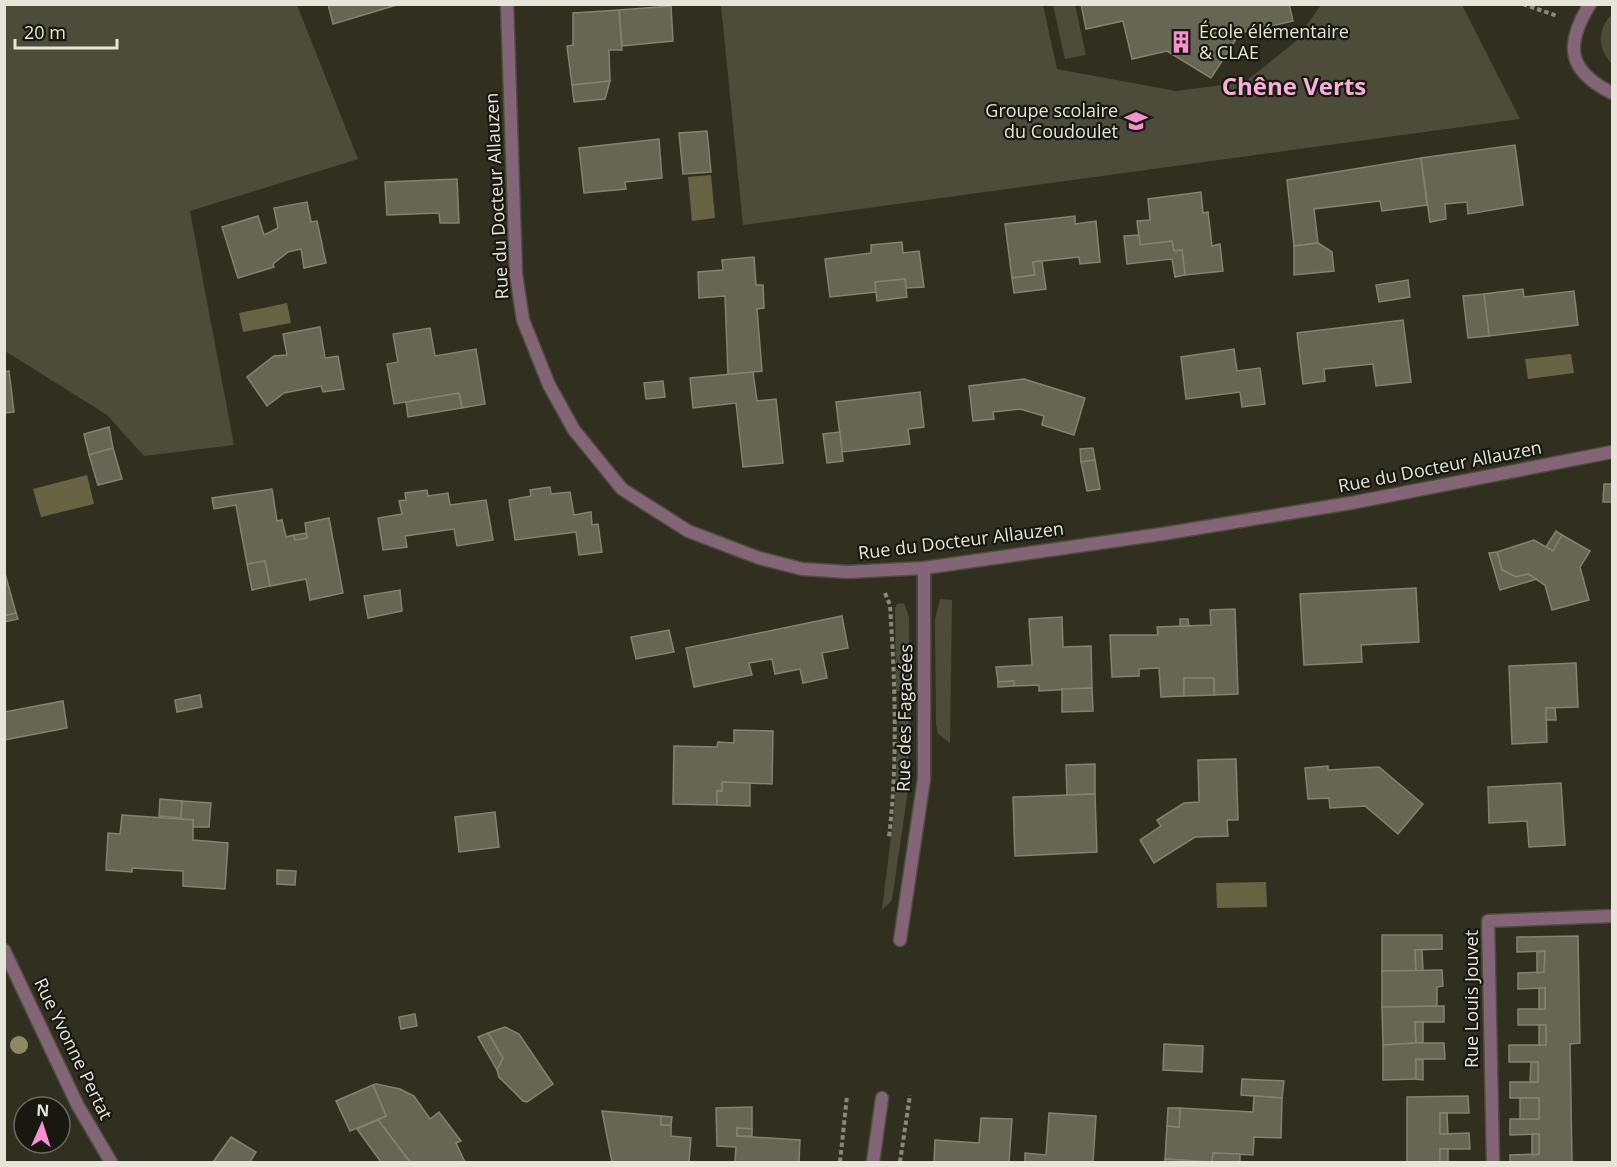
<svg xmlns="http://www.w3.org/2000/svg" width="1617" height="1167" font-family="'Open Sans',sans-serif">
	<rect width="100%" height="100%" fill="#313020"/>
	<!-- green -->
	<g fill="#4d4b39">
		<polygon points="4,5 297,5 358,159 190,211 234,445 144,456 107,415 5,351"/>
		<polygon points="721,5 1043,5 1057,69 1176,91 1245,82 1295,42 1321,5 1462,5 1520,119 743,225"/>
		<polygon points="1053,5 1075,5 1086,55 1065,59"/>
		<path d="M1612,14V64C1597,48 1597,29 1612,14Z"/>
		<polygon points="940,599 952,600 950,743 938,734 936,725 935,620"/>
		<polygon points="904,603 909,617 910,691 896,691 895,608 897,604"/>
		<polygon points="900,712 910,713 907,797 892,900 882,910 894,812"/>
	</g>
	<!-- water -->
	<g fill="#676443">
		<polygon points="711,175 715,218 692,221 688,177"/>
		<polygon points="287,303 291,323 243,332 239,313"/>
		<polygon points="1571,354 1574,373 1528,379 1525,359"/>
		<polygon points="87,475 94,504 41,517 33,489"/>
		<polygon points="1266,882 1267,907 1217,908 1216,883"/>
	</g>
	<!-- building -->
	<g fill="#676654" stroke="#848270" stroke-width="1.5">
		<polygon points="328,4 400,4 333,24"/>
		<polygon points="1081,4 1289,4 1293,21 1240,33 1211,78 1167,51 1132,59 1123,21 1086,29"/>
		<polygon points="671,6 673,41 622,46 619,10"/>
		<polygon points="619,10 622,50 609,50 610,81 572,85 567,46 573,45 573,13"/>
		<polygon points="610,81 605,99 574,102 572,85"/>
		<polygon points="707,131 711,172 683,174 679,133"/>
		<polygon points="659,139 662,178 625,182 626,189 584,193 579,148"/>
		<polygon points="1515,145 1523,205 1468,214 1467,202 1445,204 1446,219 1430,222 1421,158"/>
		<polygon points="1421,158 1427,205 1382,211 1380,201 1314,209 1318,243 1294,246 1287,180"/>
		<polygon points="457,179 459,223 440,223 439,213 387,215 385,182"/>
		<polygon points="1201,192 1203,213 1208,212 1212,246 1220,244 1223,271 1185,275 1182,250 1174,251 1172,241 1140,245 1137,221 1150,220 1148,199"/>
		<polygon points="307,202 311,222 317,221 326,263 304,268 301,249 288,252 273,264 274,267 238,278 222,227 258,216 264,235 278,228 274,208"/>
		<polygon points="1075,216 1075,224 1096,221 1100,262 1080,264 1079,257 1033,262 1035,275 1012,278 1005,224"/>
		<polygon points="1139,235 1140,245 1172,241 1174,251 1182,250 1185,275 1175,277 1172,259 1127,264 1124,236"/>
		<polygon points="902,242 903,253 919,251 924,287 906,288 905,279 875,282 876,292 830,297 825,259 871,253 871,245"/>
		<polygon points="1318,243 1332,252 1334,271 1294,275 1294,246"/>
		<polygon points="754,257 756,285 763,285 764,308 757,309 762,371 728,375 725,296 699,298 698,272 723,270 722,260"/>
		<polygon points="1042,261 1046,289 1014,293 1012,278 1035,275 1033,262"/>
		<polygon points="905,279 907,297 877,301 875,282"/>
		<polygon points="1408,280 1410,297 1379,302 1376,285"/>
		<polygon points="1523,289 1524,297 1574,291 1578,325 1489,336 1484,294"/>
		<polygon points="1484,294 1489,336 1468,338 1463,296"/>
		<polygon points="1403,320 1411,382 1376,386 1373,364 1324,369 1325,381 1303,384 1297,333"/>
		<polygon points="320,327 325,358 338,356 344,389 323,392 321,386 294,391 284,393 267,406 247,377 274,356 287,355 283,334"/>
		<polygon points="430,328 435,356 476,349 485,404 462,408 459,393 394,404 387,364 398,362 393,334"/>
		<polygon points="1234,349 1237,371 1260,368 1265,404 1242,407 1240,392 1186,399 1181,357"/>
		<polygon points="9,371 14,412 4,413 4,372"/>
		<polygon points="753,372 757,401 776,399 783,463 743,467 736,403 693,408 690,378"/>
		<polygon points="1024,379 1085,398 1074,435 1042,425 1044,416 1020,409 993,412 994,419 973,421 969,386"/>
		<polygon points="663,381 665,397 646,399 644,383"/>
		<polygon points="920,392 924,427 908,429 910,444 842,452 836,402"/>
		<polygon points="459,393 462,408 408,417 406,402"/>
		<polygon points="109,427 113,448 89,455 84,434"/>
		<polygon points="840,432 843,461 827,463 823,434"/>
		<polygon points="113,448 122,479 98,485 89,455"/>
		<polygon points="1093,448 1095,460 1081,462 1080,449"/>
		<polygon points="1095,460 1100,489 1087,491 1081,462"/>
		<polygon points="1604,484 1612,484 1612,502 1603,502"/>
		<polygon points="550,487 551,494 570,492 574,515 591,512 592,525 598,524 602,552 579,555 576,532 515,540 509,500 531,496 530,490"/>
		<polygon points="272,489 277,521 282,520 286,537 294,535 295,540 307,538 305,523 329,518 343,593 310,600 306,579 270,586 265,561 247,564 236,505 214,509 212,498"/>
		<polygon points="427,490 428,496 448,493 450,505 486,500 493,540 457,546 454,529 405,536 407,547 383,550 378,518 402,514 399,501 406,500 405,493"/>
		<polygon points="1556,531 1562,535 1553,551 1546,547"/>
		<polygon points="306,533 307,538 295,540 294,535"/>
		<polygon points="1562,535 1590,551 1580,567 1589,600 1552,610 1545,585 1528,574 1516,577 1502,570 1497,552 1534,540 1553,551"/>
		<polygon points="1497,552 1502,570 1516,577 1528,574 1537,579 1500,590 1489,553"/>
		<polygon points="265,561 270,586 252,590 247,564"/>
		<polygon points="4,570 16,613 4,616"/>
		<polygon points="1416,588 1419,642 1361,645 1362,662 1304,665 1300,594"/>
		<polygon points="400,590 402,611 368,618 364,596"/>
		<polygon points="1235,609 1238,694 1214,695 1214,678 1184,678 1184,696 1161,697 1159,668 1139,669 1139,676 1112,677 1110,635 1158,635 1157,627 1211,625 1210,610"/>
		<polygon points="16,613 18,619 4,622 4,616"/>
		<polygon points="842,616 848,648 822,653 827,678 803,683 800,669 775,674 772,659 749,663 752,675 694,687 686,648"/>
		<polygon points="1062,617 1063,647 1091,646 1092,688 1039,691 1039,685 1014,686 1014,681 998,682 996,667 1032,665 1029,619"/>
		<polygon points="1180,619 1188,619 1189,626 1180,626"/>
		<polygon points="669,630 674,652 636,659 631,637"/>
		<polygon points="1576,663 1578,707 1546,708 1547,742 1512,744 1509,666"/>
		<polygon points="1184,678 1214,678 1214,695 1184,696"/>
		<polygon points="1014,681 1014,686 998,687 998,682"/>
		<polygon points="1092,688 1093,711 1062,712 1062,689"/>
		<polygon points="200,695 202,707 177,712 175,700"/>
		<polygon points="63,701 67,728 4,740 4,712"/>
		<polygon points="1546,708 1555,708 1556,720 1546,720"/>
		<polygon points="734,730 773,731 772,784 722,782 722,791 717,791 717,805 673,804 674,746 717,747 718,742 734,743"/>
		<polygon points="1236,759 1238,820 1227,820 1228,836 1195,837 1154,863 1140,840 1161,826 1157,820 1184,803 1199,802 1198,760"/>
		<polygon points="1095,764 1095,794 1067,795 1066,765"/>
		<polygon points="1328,766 1328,770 1379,767 1423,804 1398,834 1365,806 1330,808 1329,798 1308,799 1305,768"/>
		<polygon points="722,782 750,783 750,806 717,805 717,791 722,791"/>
		<polygon points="1561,783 1565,845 1529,847 1527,821 1489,823 1488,787"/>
		<polygon points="1095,794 1097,852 1015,856 1013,797"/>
		<polygon points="160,799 182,801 181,818 159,816"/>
		<polygon points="182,801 211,803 209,827 193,827 193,820 181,819"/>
		<polygon points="495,812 499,847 459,852 455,817"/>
		<polygon points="122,815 193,820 193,840 228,843 225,889 183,886 183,871 132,868 132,872 106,870 108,833 120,834"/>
		<polygon points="277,870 296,871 295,885 277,884"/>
		<polygon points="1382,935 1442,935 1442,949 1415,950 1416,971 1382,971"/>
		<polygon points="1578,936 1580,1043 1570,1044 1572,1162 1510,1162 1510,1155 1539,1154 1539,1134 1510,1135 1510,1119 1539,1119 1539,1098 1510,1098 1510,1082 1538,1082 1538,1062 1509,1062 1509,1045 1546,1045 1546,1025 1518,1025 1518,1009 1545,1009 1545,988 1518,989 1518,973 1544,972 1545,951 1517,952 1517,937"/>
		<polygon points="1415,950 1422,950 1423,971 1416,971"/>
		<polygon points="1545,951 1544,972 1537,973 1537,952"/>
		<polygon points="1442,970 1443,986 1437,987 1437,1006 1382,1007 1382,971"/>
		<rect x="1539" y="988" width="6" height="21"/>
		<polygon points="1444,1006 1444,1022 1415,1022 1416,1043 1383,1045 1382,1007"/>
		<polygon points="415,1014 417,1026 401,1029 399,1017"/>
		<polygon points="1415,1022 1423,1022 1423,1043 1416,1043"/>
		<rect x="1539" y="1025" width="7" height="20"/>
		<polygon points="505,1027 519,1034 553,1084 527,1102 523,1101 499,1077 497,1070 503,1058 488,1033"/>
		<polygon points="488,1033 503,1058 497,1070 478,1037"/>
		<polygon points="1416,1043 1444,1043 1445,1059 1416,1059 1416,1079 1383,1080 1383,1045"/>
		<polygon points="1164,1044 1203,1046 1202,1072 1163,1070"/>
		<polygon points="1416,1059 1423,1060 1423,1080 1416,1079"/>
		<polygon points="1531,1062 1538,1062 1538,1082 1530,1082"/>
		<polygon points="1242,1079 1284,1081 1282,1098 1241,1095"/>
		<polygon points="376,1084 400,1089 414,1096 430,1119 439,1112 461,1141 456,1143 465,1162 410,1162 378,1120 386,1116 373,1085"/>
		<polygon points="373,1085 386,1116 350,1131 336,1101"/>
		<polygon points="1254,1096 1282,1098 1281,1138 1254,1137 1253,1155 1213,1153 1212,1162 1165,1159 1167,1126 1179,1127 1180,1108 1253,1112"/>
		<polygon points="1468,1096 1469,1113 1440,1113 1440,1134 1469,1133 1470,1149 1440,1149 1440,1162 1407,1162 1407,1097"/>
		<rect x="1520" y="1098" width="19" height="21"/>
		<polygon points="752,1107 752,1129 737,1128 737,1136 800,1140 799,1162 735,1162 736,1147 717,1146 716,1108"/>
		<polygon points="1168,1108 1180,1108 1179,1127 1167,1126"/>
		<polygon points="602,1111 661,1116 661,1125 671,1125 671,1136 691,1138 689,1162 612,1162"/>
		<polygon points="1049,1113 1096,1116 1093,1162 1025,1162 1025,1153 1046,1155"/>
		<polygon points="1440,1113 1447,1113 1448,1134 1440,1134"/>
		<polygon points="661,1116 672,1117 671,1125 661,1125"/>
		<polygon points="981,1118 1012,1119 1009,1162 934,1162 935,1140 979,1143"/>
		<polygon points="378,1120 410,1162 381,1162 357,1129"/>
		<polygon points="737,1128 752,1129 752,1136 737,1136"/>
		<polygon points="1532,1134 1539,1134 1539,1154 1532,1155"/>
		<polygon points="231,1137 256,1152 250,1162 213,1162"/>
		<rect x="1440" y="1149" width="8" height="13"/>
		<polygon points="1213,1153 1240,1154 1240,1162 1212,1162"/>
		<polygon points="1165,1159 1193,1161 1165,1162"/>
	</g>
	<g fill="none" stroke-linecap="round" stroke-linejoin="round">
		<!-- lane casing -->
		<g stroke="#4e4d3e" stroke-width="15">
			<path id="lane" d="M1590,4C1564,46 1568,71 1612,93"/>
		</g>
		<!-- street casing -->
		<g stroke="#4e4d3e" stroke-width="15">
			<g id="street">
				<polyline points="507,4 516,274 523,320 549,385 574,430 622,489 688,531 759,558 802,569 848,572 924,568 1162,534 1351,503 1612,452"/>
				<polyline points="900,940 924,779 924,568"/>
				<polyline points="4,950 78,1106 111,1162"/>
				<polyline points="873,1162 882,1098"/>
				<polyline points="1493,1162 1488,921 1612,916"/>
			</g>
		</g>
		<!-- path -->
		<g stroke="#89887a" stroke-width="4" stroke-dasharray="4.5 3" stroke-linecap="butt">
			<polyline points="1523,4 1557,16"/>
			<path d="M885,593L890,605C895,682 898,760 889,837"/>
			<polyline points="840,1162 847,1096"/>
			<polyline points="900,1162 910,1095"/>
		</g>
		<!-- lane -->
		<use href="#lane" stroke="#846578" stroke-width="12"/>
		<!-- street -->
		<use href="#street" stroke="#846578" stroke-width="12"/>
	</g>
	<!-- trees -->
	<circle fill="#8d8a61" cx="19" cy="1045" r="9"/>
	<!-- icons -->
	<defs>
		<g id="building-bare" transform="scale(1.8)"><path d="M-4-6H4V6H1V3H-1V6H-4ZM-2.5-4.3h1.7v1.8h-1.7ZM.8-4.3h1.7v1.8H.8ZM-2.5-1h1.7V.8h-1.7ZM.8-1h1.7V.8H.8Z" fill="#f690d0" stroke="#181810" stroke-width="2.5" paint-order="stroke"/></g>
		<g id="school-bare" transform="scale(1.8)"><path d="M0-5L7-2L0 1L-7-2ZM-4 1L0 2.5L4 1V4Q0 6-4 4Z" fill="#f690d0" stroke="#181810" stroke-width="2.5" paint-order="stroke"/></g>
	</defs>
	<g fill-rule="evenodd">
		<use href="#building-bare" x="1181" y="42"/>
		<use href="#school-bare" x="1136" y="121"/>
	</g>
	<g text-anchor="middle" stroke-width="4.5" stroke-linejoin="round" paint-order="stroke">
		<!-- poi labels -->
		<g font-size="18" fill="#e5e5da" stroke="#181810" text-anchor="start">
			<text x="1199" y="38">École élémentaire<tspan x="1199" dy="21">&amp; CLAE</tspan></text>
			<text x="1118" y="117" text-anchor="end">Groupe scolaire<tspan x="1118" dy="21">du Coudoulet</tspan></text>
		</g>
		<!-- street labels -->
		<g font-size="18" fill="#e5e5da" stroke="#181810">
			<text transform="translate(497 196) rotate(-93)" y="6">Rue du Docteur Allauzen</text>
			<text transform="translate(1440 467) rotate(-11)" y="6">Rue du Docteur Allauzen</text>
			<text transform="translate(961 541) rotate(-7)" y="6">Rue du Docteur Allauzen</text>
			<text transform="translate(905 718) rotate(-89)" y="6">Rue des Fagacées</text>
			<text transform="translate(1472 999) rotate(-90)" y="6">Rue Louis Jouvet</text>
			<text transform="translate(73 1049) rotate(64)" y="6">Rue Yvonne Pertat</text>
		</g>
		<!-- district labels -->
		<g font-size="24" font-weight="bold" fill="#f8b0db" stroke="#181810">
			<text x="1294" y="95">Chêne Verts</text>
		</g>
	</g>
	<!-- border -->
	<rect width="1617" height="1167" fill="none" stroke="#e5e5da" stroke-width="12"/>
	<!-- north arrow -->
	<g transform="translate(42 1125) rotate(3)"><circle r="28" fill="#181810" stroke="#6a6a61" stroke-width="1.5"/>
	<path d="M0-4.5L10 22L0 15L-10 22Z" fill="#f690d0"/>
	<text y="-9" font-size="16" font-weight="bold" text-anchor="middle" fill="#e5e5da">N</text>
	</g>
	<!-- scale -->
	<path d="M15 39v9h102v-9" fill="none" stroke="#e5e5da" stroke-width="3"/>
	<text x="24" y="39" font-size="18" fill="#e5e5da" stroke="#181810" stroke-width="4.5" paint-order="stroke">20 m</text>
</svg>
